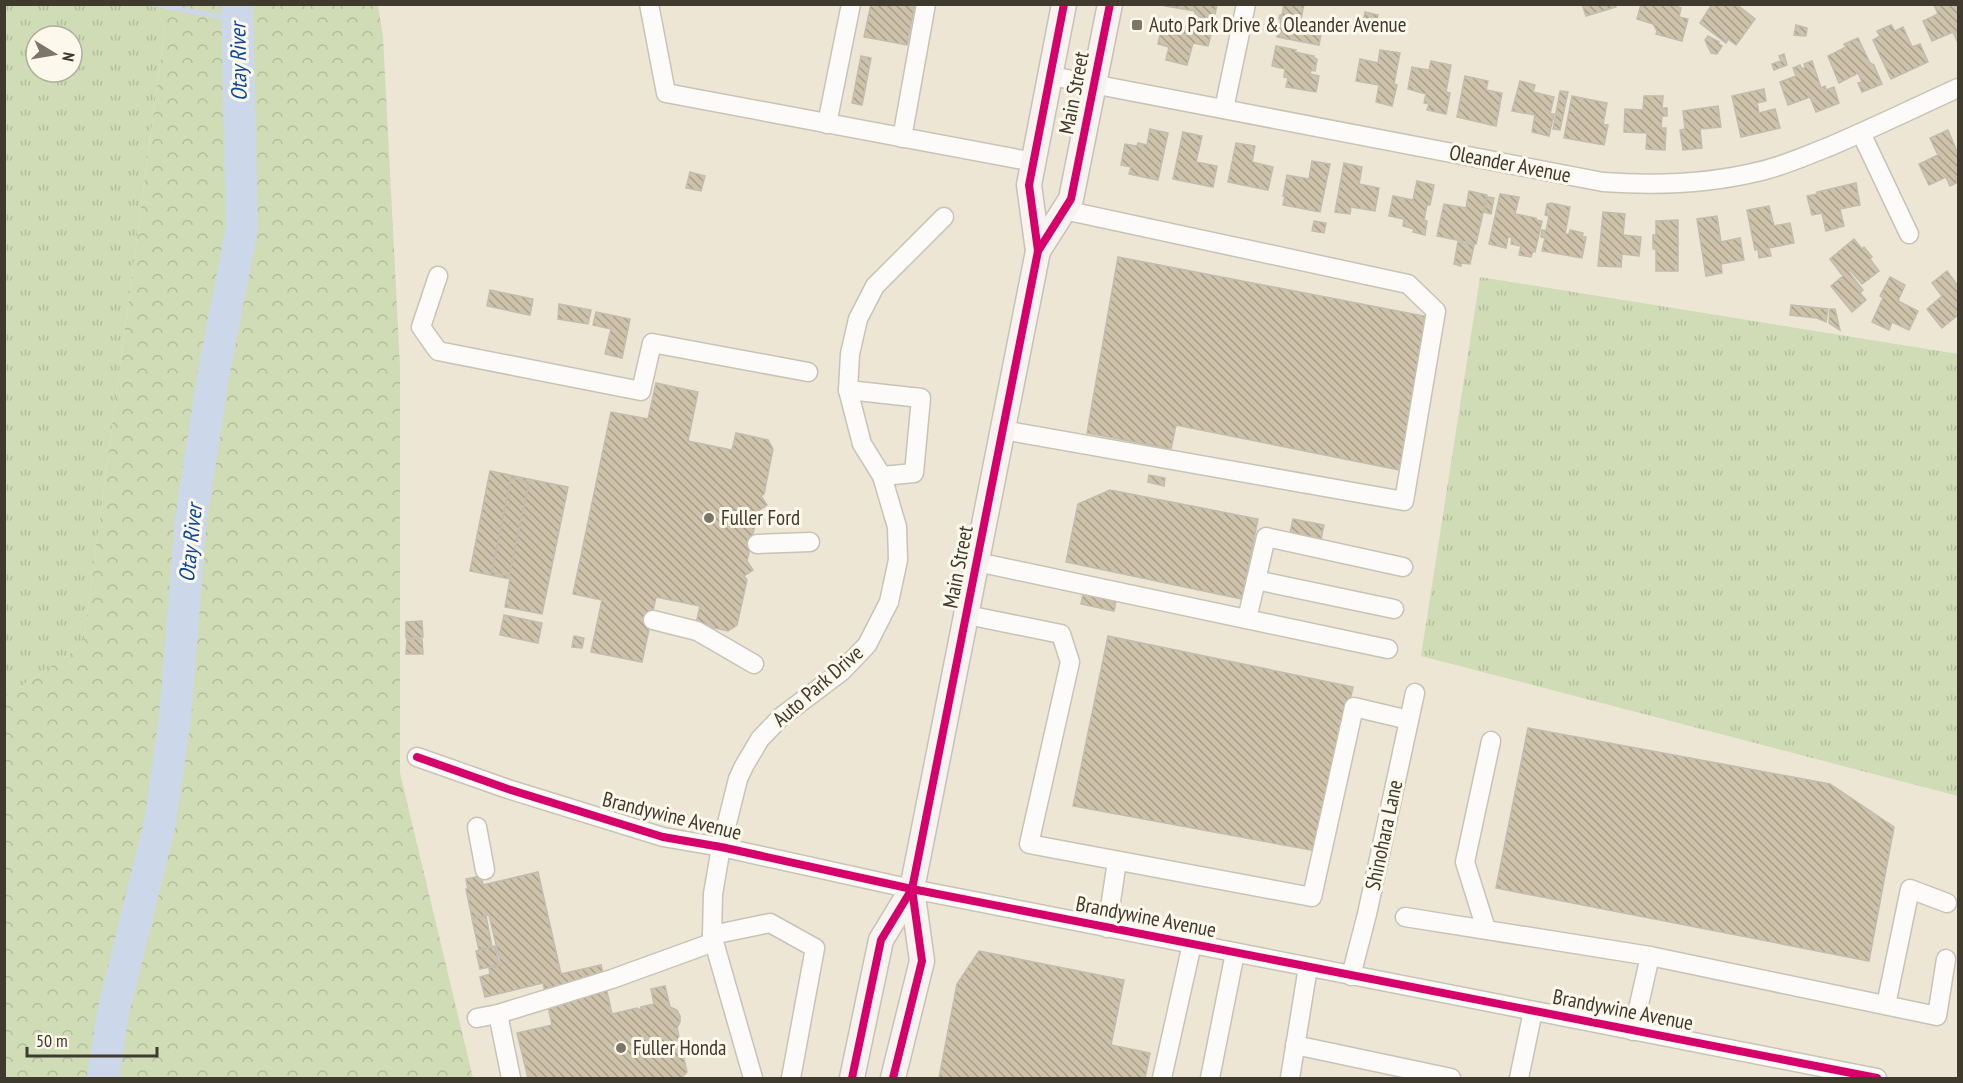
<svg xmlns="http://www.w3.org/2000/svg" width="1963" height="1083" font-family="'PT Sans Narrow',sans-serif">
	<defs>
		<pattern id="grass-tufts" width="24" height="20" patternUnits="userSpaceOnUse" patternTransform="scale(1.5)"><rect width="24" height="20" fill="#cfdcb6"/><path d="M3 7l-1-3M5 7V3M7 7l1-3M15 17l-1-3M17 17v-4M19 17l1-3" fill="none" stroke="#b3be9d"/></pattern>
		<pattern id="forest-crowns" width="20" height="18" patternUnits="userSpaceOnUse" patternTransform="scale(1.5)"><rect width="20" height="18" fill="#cfdcb6"/><path d="M2 6a3 3 0 1 1 6 0M12 15a3 3 0 1 1 6 0" fill="none" stroke="#b3be9d"/></pattern>
		<pattern id="building-back-hatch" width="6" height="6" patternUnits="userSpaceOnUse" patternTransform="scale(1.5)"><rect width="6" height="6" fill="#cec3aa"/><path d="M-1 5l2 2M0 0l6 6M5-1l2 2" fill="none" stroke="#a99f8b"/></pattern>
	</defs>
	<rect width="100%" height="100%" fill="#ede6d5"/>
	<!-- grass -->
	<g fill="url(#grass-tufts)" fill-rule="evenodd">
		<path d="M5,5H155L165,26L83,645L5,697ZM36,36H72V72H36Z"/>
		<polygon points="1480,277 1958,354 1958,796 1421,656"/>
	</g>
	<!-- forest -->
	<polygon fill="url(#forest-crowns)" points="155,5 378,5 383,37 400,366 400,773 473,1078 5,1078 5,697 83,645 165,27"/>
	<g fill="none" stroke-linecap="round" stroke-linejoin="round">
		<!-- stream -->
		<polyline stroke="#ccd8e9" stroke-width="5" points="152,4 238,20"/>
		<!-- river -->
		<polyline stroke="#ccd8e9" stroke-width="32" points="103,1078 113,1013 160,823 175,718 191,519 214,371 242,228 237,4"/>
	</g>
	<!-- building -->
	<g fill="url(#building-back-hatch)" stroke="#c2bcaf" stroke-width="1.5" fill-rule="evenodd">
		<polygon points="871,4 915,4 907,45 864,37"/>
		<polygon points="1166,4 1217,4 1214,20 1195,16 1195,11 1165,6"/>
		<polygon points="1284,4 1304,4 1301,19 1291,16 1289,25 1300,27 1303,19 1323,22 1319,45 1277,37 1281,19 1279,19 1280,15 1282,15"/>
		<polygon points="1582,4 1615,4 1616,7 1586,16"/>
		<polygon points="1641,4 1670,4 1681,8 1679,17 1688,19 1682,41 1656,34 1657,31 1653,24 1637,19"/>
		<polygon points="1712,4 1736,4 1755,19 1736,45 1728,39 1726,43 1700,23"/>
		<polygon points="1955,4 1958,9 1958,43 1953,32 1932,41 1923,21 1938,14 1934,5"/>
		<polygon points="1365,12 1378,15 1375,28 1363,25"/>
		<polygon points="1163,21 1190,27 1191,22 1213,27 1208,46 1193,43 1187,65 1166,60 1169,47 1158,44"/>
		<polygon points="1796,25 1807,28 1806,36 1794,35"/>
		<polygon points="1891,25 1895,31 1903,27 1912,47 1920,44 1928,62 1891,79 1873,40 1880,36 1877,31"/>
		<polygon points="1708,36 1719,42 1718,43 1722,46 1717,54 1711,53 1705,40"/>
		<polygon points="1858,38 1870,63 1874,65 1882,84 1862,92 1858,83 1862,82 1858,73 1839,83 1828,56 1846,47 1844,44"/>
		<polygon points="1276,46 1296,50 1295,52 1314,56 1314,58 1317,59 1315,71 1311,70 1310,74 1319,76 1316,92 1286,87 1288,78 1284,77 1285,69 1272,66"/>
		<polygon points="1380,50 1400,53 1394,84 1397,85 1392,106 1376,102 1379,85 1356,81 1360,59 1378,63"/>
		<polygon points="1784,54 1787,65 1774,70 1772,64 1781,61 1779,56"/>
		<polygon points="861,56 871,58 862,105 852,103"/>
		<polygon points="1431,61 1451,65 1446,92 1450,93 1446,114 1427,110 1429,104 1424,103 1426,94 1408,89 1412,67 1429,70"/>
		<polygon points="1812,61 1821,88 1825,86 1826,90 1834,87 1839,103 1816,112 1810,97 1788,105 1780,82 1796,76 1793,68 1800,65 1802,69 1805,67 1804,64"/>
		<polygon points="1465,76 1488,81 1486,90 1502,93 1496,126 1457,117"/>
		<polygon points="1520,81 1535,85 1533,92 1554,97 1550,114 1554,114 1549,136 1532,132 1535,115 1512,111"/>
		<polygon points="1764,89 1766,101 1757,103 1759,113 1775,109 1780,128 1741,137 1732,96"/>
		<polygon points="1560,91 1568,92 1560,130 1553,129"/>
		<polygon points="1572,96 1607,103 1603,124 1608,125 1604,145 1564,138"/>
		<polygon points="1644,96 1663,96 1662,108 1667,108 1667,116 1662,116 1661,128 1666,128 1665,150 1646,149 1647,133 1624,132 1625,109 1643,110"/>
		<polygon points="1718,106 1721,127 1700,129 1702,148 1683,150 1680,130 1685,129 1683,111"/>
		<polygon points="1150,129 1168,133 1158,180 1129,174 1131,167 1121,165 1125,144 1137,146 1138,143 1147,145"/>
		<polygon points="1948,130 1958,154 1958,182 1950,186 1946,177 1929,185 1919,164 1938,155 1930,138"/>
		<polygon points="1183,132 1202,136 1196,162 1217,166 1213,187 1173,179"/>
		<polygon points="1236,143 1255,146 1252,162 1273,167 1268,190 1228,182"/>
		<polygon points="1312,161 1330,164 1320,212 1283,205 1285,196 1283,196 1287,175 1309,179"/>
		<polygon points="1344,163 1362,167 1359,184 1379,188 1375,211 1351,207 1350,214 1335,212"/>
		<polygon points="690,172 705,176 701,191 686,188"/>
		<polygon points="1417,181 1434,185 1430,205 1427,205 1424,220 1427,221 1425,235 1413,232 1414,229 1403,226 1404,219 1389,216 1393,196 1413,200"/>
		<polygon points="1856,183 1860,205 1840,209 1844,226 1826,231 1822,213 1812,215 1807,196 1817,194 1817,192"/>
		<polygon points="1469,191 1487,195 1476,244 1437,236 1444,204 1466,208"/>
		<polygon points="1500,194 1519,197 1515,214 1536,218 1536,220 1542,221 1535,252 1533,251 1531,257 1519,255 1521,246 1511,244 1512,237 1508,237 1506,248 1489,244"/>
		<polygon points="1487,197 1494,198 1491,214 1484,212"/>
		<polygon points="1551,203 1570,207 1565,234 1569,234 1570,230 1583,233 1582,237 1586,237 1582,258 1542,251 1545,238 1541,237 1542,230 1546,231 1549,216 1545,215 1547,204"/>
		<polygon points="1769,206 1774,226 1790,223 1794,243 1769,248 1771,256 1759,258 1758,249 1755,250 1747,210"/>
		<polygon points="1603,212 1625,214 1623,235 1641,237 1639,256 1622,254 1621,267 1598,266"/>
		<polygon points="1717,216 1721,242 1740,238 1744,260 1721,264 1722,273 1706,276 1697,219"/>
		<polygon points="1678,220 1678,271 1656,271 1656,249 1653,249 1653,235 1656,235 1656,221"/>
		<polygon points="1314,221 1326,223 1324,233 1312,231"/>
		<polygon points="1854,239 1862,249 1864,247 1872,257 1870,259 1879,271 1862,284 1850,270 1848,271 1863,290 1860,293 1866,300 1852,312 1831,286 1843,276 1830,259"/>
		<polygon points="1458,242 1474,245 1470,264 1461,263 1461,266 1454,264"/>
		<polygon points="1118,257 1429,317 1400,470 1176,425 1171,449 1087,433"/>
		<polygon points="1947,271 1958,286 1958,315 1942,328 1927,309 1942,296 1932,283"/>
		<polygon points="1890,277 1905,285 1898,301 1918,311 1909,330 1892,322 1889,330 1872,322 1883,298 1880,296"/>
		<polygon points="490,290 533,299 530,315 487,306"/>
		<polygon points="559,304 591,310 588,324 558,319"/>
		<polygon points="1791,305 1828,309 1826,322 1817,318 1790,315"/>
		<polygon points="1830,309 1835,309 1840,330 1829,323"/>
		<polygon points="596,312 630,319 622,358 605,354 611,329 593,325"/>
		<polygon points="656,383 698,392 688,441 732,450 736,433 768,440 773,449 764,494 761,496 767,505 758,511 747,561 753,570 744,576 747,580 737,625 728,631 696,624 700,606 656,597 642,662 591,652 602,600 573,594 611,412 648,419"/>
		<path d="M490,471L568,487L542,614L505,607L510,579L470,571ZM511,478L529,482L509,576L492,572Z"/>
		<polygon points="1149,475 1165,478 1164,486 1148,482"/>
		<polygon points="511,478 529,482 509,576 492,572"/>
		<polygon points="1110,490 1258,519 1242,599 1066,562 1078,504"/>
		<polygon points="1293,519 1324,525 1321,539 1290,533"/>
		<polygon points="1084,589 1117,596 1114,611 1081,604"/>
		<polygon points="504,615 542,623 538,643 500,635"/>
		<polygon points="422,621 423,637 406,638 406,622"/>
		<polygon points="574,636 584,638 582,648 572,647"/>
		<polygon points="1108,636 1353,687 1316,851 1073,806"/>
		<polygon points="407,639 422,639 423,654 406,654"/>
		<polygon points="1528,728 1830,784 1894,827 1869,961 1496,888"/>
		<polygon points="538,872 561,974 601,965 612,1014 637,1008 640,1010 641,1007 654,1004 651,989 665,986 670,1007 677,1010 680,1016 680,1022 677,1028 687,1072 681,1078 528,1078 517,1033 552,1025 543,983 485,997 480,977 490,974 489,968 501,965 489,915 472,918 466,889 468,889 466,879 481,876 483,885"/>
		<polygon points="486,916 492,947 479,950 472,919"/>
		<polygon points="495,946 499,965 480,969 476,951"/>
		<polygon points="979,951 1124,980 1111,1045 1150,1053 1145,1078 939,1078 957,984"/>
	</g>
	<g fill="none" stroke-linecap="round" stroke-linejoin="round">
		<!-- minor casing -->
		<g stroke="#c8c3b6" stroke-width="21">
			<g id="minor">
				<polyline points="649,4 666,93 1034,162"/>
				<path d="M1051,76L1603,182C1657,186 1709,184 1761,171C1783,166 1805,156 1826,148C1871,129 1914,108 1958,88"/>
				<polyline points="1224,109 1246,4"/>
				<polyline points="827,124 851,4"/>
				<polyline points="1861,133 1909,234"/>
				<polyline points="902,138 926,4"/>
				<polyline points="438,276 421,327 438,351 641,391 652,343 808,372"/>
				<polyline points="848,390 921,398 914,473 882,476"/>
				<polyline points="1003,430 1404,501 1436,311 1408,284 1064,210"/>
				<polyline points="757,544 810,542"/>
				<polyline points="977,562 1388,649"/>
				<polyline points="1256,580 1394,609"/>
				<polyline points="967,615 1061,634 1070,662 1029,844 1312,897 1354,707 1409,720"/>
				<polyline points="1247,619 1266,537 1403,567"/>
				<polyline points="653,620 697,631 754,664"/>
				<polyline points="417,757 508,789 663,837 721,847 912,889 1877,1078"/>
				<polyline points="477,827 485,870"/>
				<polyline points="1405,917 1650,956"/>
				<polyline points="1107,928 1117,861"/>
				<polyline points="1486,929 1465,862 1491,741"/>
				<polyline points="712,935 770,923 815,948 791,1078"/>
				<polyline points="1351,976 1367,914 1415,693"/>
				<polyline points="1886,1005 1910,889 1947,903"/>
				<polyline points="477,1018 498,1014"/>
				<polyline points="1633,1031 1650,956 1937,1016 1946,959"/>
				<polyline points="1295,1045 1451,1078"/>
				<polyline points="511,1078 498,1014 612,979 714,942"/>
				<polyline points="753,1078 712,935 713,894 721,847 738,779 744,766 760,739 781,717 842,671 867,645 889,602 898,560 897,527 882,476 862,444 848,390 850,354 858,319 875,286 944,217"/>
				<polyline points="1162,1078 1192,944"/>
				<polyline points="1210,1078 1235,953"/>
				<polyline points="1290,1078 1308,967"/>
				<polyline points="1519,1078 1533,1011"/>
			</g>
		</g>
		<!-- major casing -->
		<g stroke="#c9c0b8" stroke-width="27">
			<g id="major">
				<polyline points="1038,251 1071,199 1110,4"/>
				<polyline points="852,1078 881,940 912,889"/>
				<polyline points="893,1078 922,961 912,889 1038,251 1029,185 1064,4"/>
			</g>
		</g>
		<!-- minor -->
		<use href="#minor" stroke="#fcfbf9" stroke-width="18"/>
		<!-- major -->
		<use href="#major" stroke="#f7f3f1" stroke-width="24"/>
		<!-- cycleway casing -->
		<g stroke="#fdf8ec" stroke-width="11">
			<g id="cycleway">
				<polyline points="1038,251 1071,199 1110,4"/>
				<polyline points="417,757 508,789 663,837 721,847 912,889 1877,1078"/>
				<polyline points="852,1078 881,940 912,889"/>
				<polyline points="893,1078 922,961 912,889 1038,251 1029,185 1064,4"/>
			</g>
		</g>
		<!-- cycleway -->
		<use href="#cycleway" stroke="#d6006c" stroke-width="8"/>
	</g>
	<!-- markers -->
	<g fill="#7c7668" stroke="#fdf8ec" stroke-width="2">
		<rect x="1131" y="19" width="12" height="12" rx="3"/>
		<circle cx="709" cy="518" r="6"/>
		<circle cx="621" cy="1048" r="6"/>
	</g>
	<g text-anchor="middle" stroke-width="6" stroke-linejoin="round" paint-order="stroke">
		<!-- poi labels -->
		<g font-size="21" fill="#3f3a2e" stroke="#fdf8ec" text-anchor="start">
			<text x="1149" y="32">Auto Park Drive &amp; Oleander Avenue</text>
			<text x="721" y="525">Fuller Ford</text>
			<text x="633" y="1055">Fuller Honda</text>
		</g>
		<!-- street labels -->
		<g font-size="21" fill="#3f3a2e" stroke="#fdf8ec">
			<text transform="translate(1074 93) rotate(-79)" y="7">Main Street</text>
			<text transform="translate(1510 164) rotate(11)" y="7">Oleander Avenue</text>
			<text transform="translate(958 567) rotate(-79)" y="7">Main Street</text>
			<text transform="translate(818 686) rotate(-41)" y="7">Auto Park Drive</text>
			<text transform="translate(672 816) rotate(14)" y="7">Brandywine Avenue</text>
			<text transform="translate(1384 835) rotate(-78)" y="7">Shinohara Lane</text>
			<text transform="translate(1146 917) rotate(11)" y="7">Brandywine Avenue</text>
			<text transform="translate(1623 1010) rotate(11)" y="7">Brandywine Avenue</text>
		</g>
		<!-- water labels -->
		<g font-size="22" font-style="italic" fill="#0a489e" stroke="#fdf8ec">
			<text transform="translate(238 62) rotate(-91)" y="8">Otay River</text>
			<text transform="translate(190 543) rotate(-84)" y="8">Otay River</text>
		</g>
	</g>
	<!-- border -->
	<rect width="1963" height="1083" fill="none" stroke="#3f3a2e" stroke-width="12"/>
	<!-- north arrow -->
	<g transform="translate(54 54) rotate(101)"><circle r="28" fill="#fdf8ec" stroke="#b1aca0" stroke-width="1.5"/>
	<path d="M0-4.5L10 22L0 15L-10 22Z" fill="#7c7668"/>
	<text y="-9" font-size="16" font-weight="bold" text-anchor="middle" fill="#3f3a2e">N</text>
	</g>
	<!-- scale -->
	<path d="M27 1047v9h130v-9" fill="none" stroke="#3f3a2e" stroke-width="3"/>
	<text x="36" y="1047" font-size="18" fill="#3f3a2e" stroke="#fdf8ec" stroke-width="4.5" paint-order="stroke">50 m</text>
</svg>
